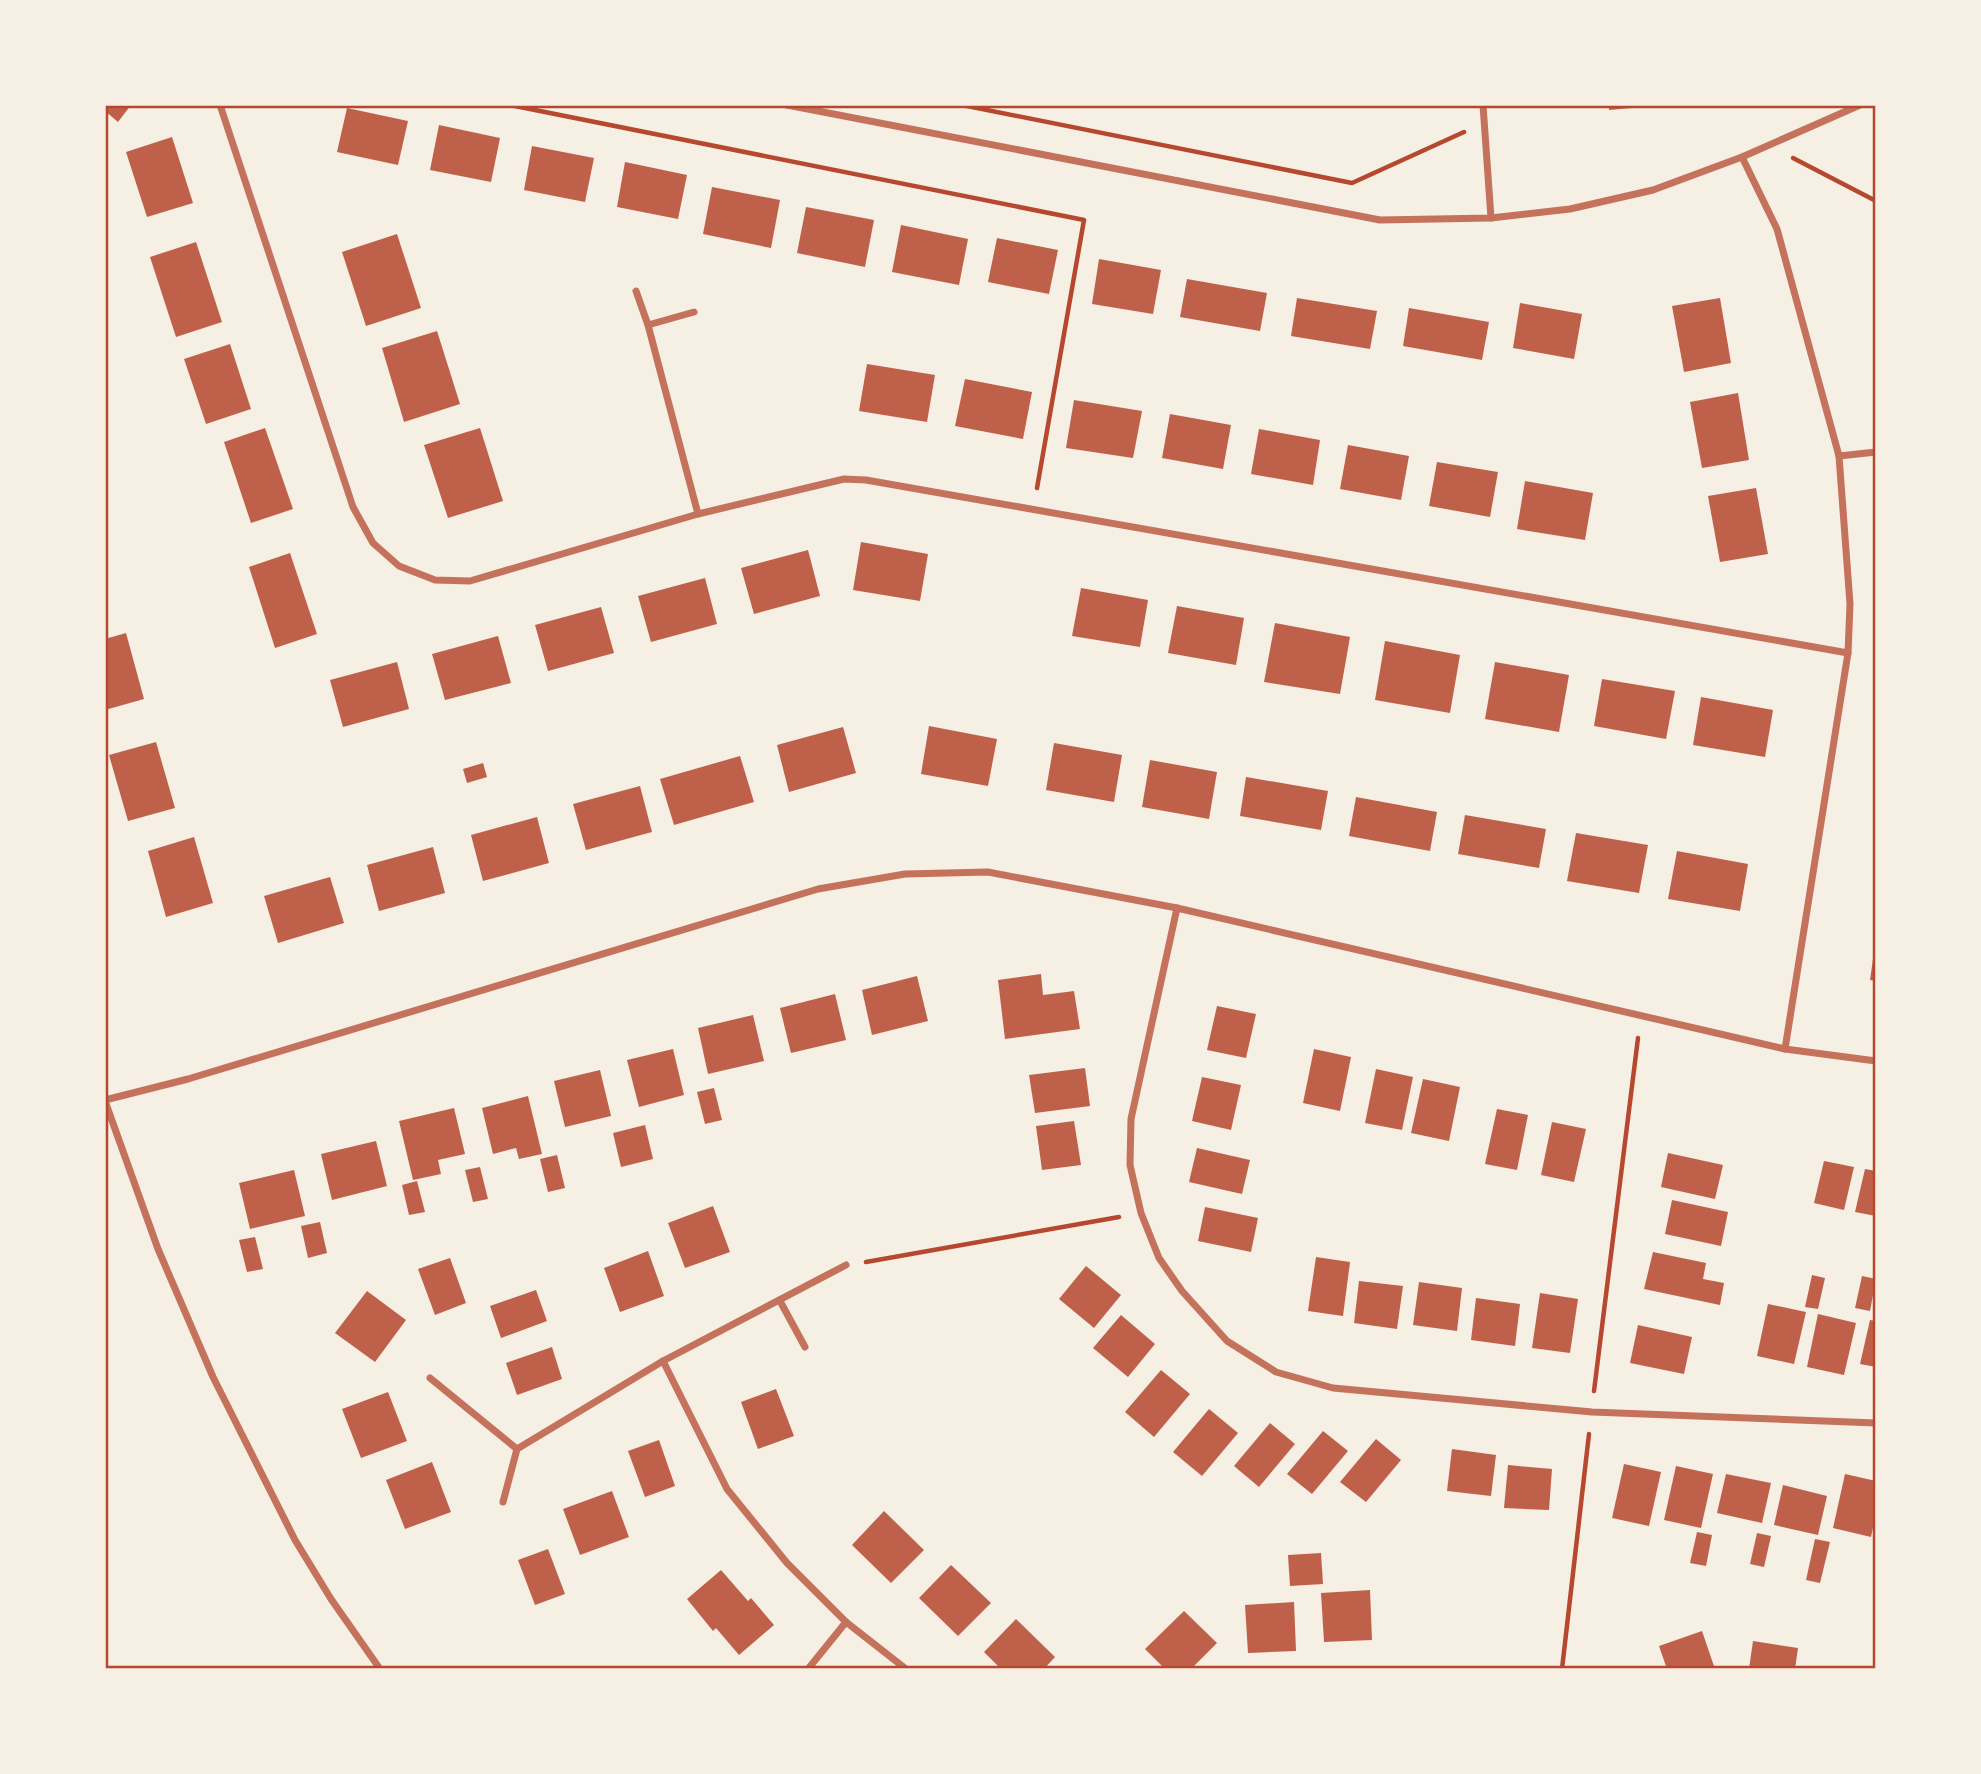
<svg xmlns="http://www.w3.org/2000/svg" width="1981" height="1774" font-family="'Varela Round',sans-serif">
	<rect width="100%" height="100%" fill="#f6efe4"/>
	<!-- building -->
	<g fill="#bf614a">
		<polygon points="105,105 131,105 118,122 105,111"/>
		<polygon points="1609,105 1643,105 1643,107 1609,110"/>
		<polygon points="347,108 408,121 398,165 337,152"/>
		<polygon points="439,125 500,138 491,182 430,170"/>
		<polygon points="172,137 193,203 147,217 126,152"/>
		<polygon points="532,146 594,158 585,202 524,190"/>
		<polygon points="625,162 687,175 678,219 617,207"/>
		<polygon points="712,187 780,200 771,248 703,234"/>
		<polygon points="806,207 874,220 865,267 797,253"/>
		<polygon points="901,225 968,239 959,285 892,272"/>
		<polygon points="397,234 421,308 366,326 342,252"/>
		<polygon points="997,238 1058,250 1049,294 988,282"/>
		<polygon points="196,242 222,322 176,337 150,257"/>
		<polygon points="1099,259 1161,270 1153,314 1092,304"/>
		<polygon points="1187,279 1267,293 1260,331 1180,317"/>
		<polygon points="1297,298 1377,311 1370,349 1291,336"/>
		<polygon points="1720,298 1731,363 1684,372 1672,306"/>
		<polygon points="1520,303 1582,314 1574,359 1513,348"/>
		<polygon points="1409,308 1489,322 1482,360 1403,346"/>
		<polygon points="437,331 460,404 404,422 382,348"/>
		<polygon points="230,344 251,409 206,424 184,359"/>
		<polygon points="867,364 935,375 927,422 859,411"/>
		<polygon points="965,379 1032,392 1023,439 955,426"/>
		<polygon points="1738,393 1749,460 1702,468 1690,402"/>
		<polygon points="1074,400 1142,411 1133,458 1066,448"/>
		<polygon points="1170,414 1231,425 1223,469 1162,458"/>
		<polygon points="265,428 293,509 251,523 224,442"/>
		<polygon points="480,428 503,501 448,518 424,445"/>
		<polygon points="1259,429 1320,440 1313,485 1251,474"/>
		<polygon points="1348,445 1409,456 1401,500 1340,489"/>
		<polygon points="1437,462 1498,472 1490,517 1429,506"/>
		<polygon points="1525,481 1593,493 1585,540 1517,529"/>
		<polygon points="1756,488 1768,554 1720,562 1708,496"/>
		<polygon points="861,542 928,554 920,601 853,590"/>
		<polygon points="808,550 820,596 754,614 741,568"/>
		<polygon points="290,553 317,634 275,648 249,567"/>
		<polygon points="705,578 717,624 651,642 638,596"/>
		<polygon points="1081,588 1148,600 1140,647 1072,636"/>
		<polygon points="1177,606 1244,618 1236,665 1168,653"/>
		<polygon points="601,607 614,653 548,671 535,625"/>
		<polygon points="1275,623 1350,637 1340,694 1264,682"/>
		<polygon points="126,633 144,699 105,710 105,639"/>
		<polygon points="498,636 511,683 445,700 432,654"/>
		<polygon points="1385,641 1460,655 1450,713 1375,700"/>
		<polygon points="397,662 409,709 343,727 330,680"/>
		<polygon points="1495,662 1569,675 1559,732 1485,719"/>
		<polygon points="1602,679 1675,691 1666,739 1594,726"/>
		<polygon points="1701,697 1773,710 1765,757 1693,745"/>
		<polygon points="929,726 997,739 988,786 921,774"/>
		<polygon points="843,727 856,773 789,792 777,745"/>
		<polygon points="156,742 175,808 128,821 109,755"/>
		<polygon points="1054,743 1122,755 1114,802 1046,790"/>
		<polygon points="740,756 754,802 674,825 660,779"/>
		<polygon points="1150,760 1217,772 1209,819 1142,807"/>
		<polygon points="483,763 487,777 467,783 463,769"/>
		<polygon points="1246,777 1328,791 1321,830 1240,816"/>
		<polygon points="640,786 652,832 586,850 573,804"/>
		<polygon points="1356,797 1437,812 1430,851 1349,836"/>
		<polygon points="1465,815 1546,829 1539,868 1458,854"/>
		<polygon points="537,817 549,863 483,881 471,835"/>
		<polygon points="1576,833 1648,845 1639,893 1567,881"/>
		<polygon points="194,837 213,903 166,917 148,851"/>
		<polygon points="433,847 445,893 379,911 367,865"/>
		<polygon points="1677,851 1748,864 1740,911 1668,899"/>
		<polygon points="330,877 344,923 278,943 264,896"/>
		<polygon points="1874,952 1876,952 1876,981 1870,980"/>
		<polygon points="1041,974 1043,995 1074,991 1080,1029 1005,1039 998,980"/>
		<polygon points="917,976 928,1021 872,1035 862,990"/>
		<polygon points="835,994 846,1040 791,1053 780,1008"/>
		<polygon points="1217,1006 1256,1014 1246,1058 1207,1050"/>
		<polygon points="753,1015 764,1061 708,1074 698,1028"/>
		<polygon points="673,1049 684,1095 639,1107 627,1060"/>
		<polygon points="1314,1049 1351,1057 1340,1111 1303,1103"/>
		<polygon points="1085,1068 1090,1106 1035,1113 1029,1075"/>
		<polygon points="1376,1069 1413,1077 1402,1130 1365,1123"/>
		<polygon points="600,1070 611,1116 565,1127 554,1081"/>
		<polygon points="1202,1077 1241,1085 1231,1130 1192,1121"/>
		<polygon points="1423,1079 1460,1087 1449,1141 1411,1133"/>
		<polygon points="714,1088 722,1120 705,1124 697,1092"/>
		<polygon points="528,1096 542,1154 519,1159 516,1148 493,1154 482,1108"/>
		<polygon points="454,1108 465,1154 438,1160 441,1174 413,1180 399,1121"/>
		<polygon points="1497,1109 1528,1115 1517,1170 1485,1164"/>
		<polygon points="1074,1121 1081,1165 1042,1170 1036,1126"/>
		<polygon points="1552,1122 1586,1129 1574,1182 1541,1175"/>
		<polygon points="645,1125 653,1159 621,1167 613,1133"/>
		<polygon points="376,1141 387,1186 332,1200 321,1154"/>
		<polygon points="1197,1148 1250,1160 1242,1194 1189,1182"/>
		<polygon points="1668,1153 1723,1165 1715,1199 1661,1187"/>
		<polygon points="557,1155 565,1188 548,1192 540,1159"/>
		<polygon points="1824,1161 1854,1167 1844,1210 1814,1203"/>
		<polygon points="480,1167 488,1199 473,1202 465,1170"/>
		<polygon points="1865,1169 1876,1171 1876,1216 1855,1212"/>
		<polygon points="294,1170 305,1216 250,1229 239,1183"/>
		<polygon points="417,1181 425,1212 409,1215 402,1185"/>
		<polygon points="1672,1200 1728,1212 1721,1246 1665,1234"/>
		<polygon points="713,1206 730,1252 685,1268 668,1223"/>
		<polygon points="1205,1207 1258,1218 1251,1252 1198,1241"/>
		<polygon points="320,1222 327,1253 308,1258 301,1226"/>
		<polygon points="255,1237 263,1269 247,1272 239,1240"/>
		<polygon points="648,1251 664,1296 620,1312 604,1268"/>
		<polygon points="1653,1252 1706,1263 1703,1279 1724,1283 1720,1305 1644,1289"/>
		<polygon points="1316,1257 1350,1262 1343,1316 1308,1311"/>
		<polygon points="450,1258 466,1303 435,1315 418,1269"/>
		<polygon points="1086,1266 1121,1295 1094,1328 1059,1299"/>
		<polygon points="1812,1275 1825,1278 1818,1309 1805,1307"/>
		<polygon points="1862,1276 1876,1279 1870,1311 1855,1308"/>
		<polygon points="1359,1281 1403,1286 1397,1329 1354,1323"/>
		<polygon points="1419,1282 1462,1288 1457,1331 1413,1325"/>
		<polygon points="536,1290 547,1321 501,1338 490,1306"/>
		<polygon points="367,1291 406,1320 375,1362 335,1333"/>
		<polygon points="1540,1293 1578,1299 1570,1353 1532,1348"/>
		<polygon points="1476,1298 1520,1304 1515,1346 1471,1340"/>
		<polygon points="1768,1304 1806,1312 1794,1364 1757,1356"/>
		<polygon points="1818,1314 1856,1323 1844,1375 1807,1367"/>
		<polygon points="1121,1315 1155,1344 1128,1377 1093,1348"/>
		<polygon points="1870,1320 1876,1321 1876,1367 1860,1364"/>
		<polygon points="1638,1325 1692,1337 1684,1374 1630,1363"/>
		<polygon points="552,1347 562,1379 517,1395 506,1363"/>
		<polygon points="1161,1370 1190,1394 1154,1437 1125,1412"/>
		<polygon points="776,1389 794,1436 758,1449 741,1402"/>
		<polygon points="388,1392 407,1441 361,1458 342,1409"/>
		<polygon points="1209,1409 1238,1433 1202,1476 1173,1452"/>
		<polygon points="1270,1423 1295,1444 1259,1487 1234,1466"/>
		<polygon points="1323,1431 1348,1451 1312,1494 1287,1474"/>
		<polygon points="1376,1439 1401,1460 1366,1502 1340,1482"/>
		<polygon points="659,1440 675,1486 645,1497 628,1451"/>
		<polygon points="1452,1449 1496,1455 1491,1496 1447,1491"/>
		<polygon points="432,1462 451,1512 405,1529 386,1480"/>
		<polygon points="1624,1464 1661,1472 1649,1526 1612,1518"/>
		<polygon points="1508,1465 1552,1469 1549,1510 1504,1508"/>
		<polygon points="1676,1466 1713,1474 1701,1528 1664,1520"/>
		<polygon points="1726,1474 1771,1483 1762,1523 1717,1513"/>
		<polygon points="1845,1474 1876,1481 1876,1514 1871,1537 1833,1528"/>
		<polygon points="1783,1485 1827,1496 1818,1535 1774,1525"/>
		<polygon points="612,1491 629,1537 580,1555 563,1509"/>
		<polygon points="884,1511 924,1550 891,1583 852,1545"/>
		<polygon points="1697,1532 1712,1535 1706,1566 1690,1563"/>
		<polygon points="1757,1533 1771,1536 1764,1567 1750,1564"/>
		<polygon points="1815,1539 1830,1542 1820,1583 1806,1580"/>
		<polygon points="548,1549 565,1594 535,1605 518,1560"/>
		<polygon points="1321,1553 1323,1584 1290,1586 1288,1555"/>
		<polygon points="951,1565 991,1603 958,1636 919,1598"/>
		<polygon points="721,1570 748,1601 751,1598 774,1625 739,1655 716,1628 713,1631 687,1599"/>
		<polygon points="1370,1590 1372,1640 1324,1642 1321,1593"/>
		<polygon points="1294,1602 1296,1651 1248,1653 1245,1605"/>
		<polygon points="1184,1611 1217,1643 1191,1669 1165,1669 1145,1649"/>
		<polygon points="1016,1619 1055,1657 1044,1669 1001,1669 984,1652"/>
		<polygon points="1702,1631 1715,1669 1667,1669 1659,1646"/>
		<polygon points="1753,1641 1798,1648 1795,1669 1749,1669"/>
	</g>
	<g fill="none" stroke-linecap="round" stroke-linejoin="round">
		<!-- path -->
		<g stroke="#b5482f" stroke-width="4.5">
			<polyline points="510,105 1084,220 1037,488"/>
			<polyline points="962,105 1352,183 1464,132"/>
			<polyline points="1793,158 1876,201"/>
			<polyline points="866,1262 1119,1217"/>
			<polyline points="1594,1391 1638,1038"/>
			<polyline points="1562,1669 1589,1434"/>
		</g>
		<!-- minor -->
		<g stroke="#c5725c" stroke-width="7">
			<polyline points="220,105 353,507 373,543 399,566 435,580 470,581 698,514 844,479 866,480 1848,653"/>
			<polyline points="787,105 1380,220 1491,218 1570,209 1653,190 1742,157 1860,105"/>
			<polyline points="1483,105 1491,218"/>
			<polyline points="1742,157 1777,229 1839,456 1850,604 1848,653 1785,1049"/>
			<polyline points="636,291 648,325 698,514"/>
			<polyline points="648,325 694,312"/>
			<polyline points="1839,456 1876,452"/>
			<polyline points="1177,908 1131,1119 1130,1165 1141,1213 1159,1258 1182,1291 1227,1341 1276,1372 1333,1388 1592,1412 1876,1423"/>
			<polyline points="105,1100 188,1079 818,889 905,874 988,872 1177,908 1785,1049 1876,1061"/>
			<polyline points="105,1101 158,1249 213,1377 295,1540 331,1599 380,1669"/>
			<polyline points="780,1301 805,1347"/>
			<polyline points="663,1361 727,1489 787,1563 846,1622 906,1669"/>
			<polyline points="430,1378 517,1449 503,1502"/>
			<polyline points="517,1449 663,1361 846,1265"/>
			<polyline points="808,1669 846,1622"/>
		</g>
	</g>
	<!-- border -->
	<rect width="1981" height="1774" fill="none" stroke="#f6efe4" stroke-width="214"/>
	<rect x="107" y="107" width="1767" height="1560" fill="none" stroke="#b5482f" stroke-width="2.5"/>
</svg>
